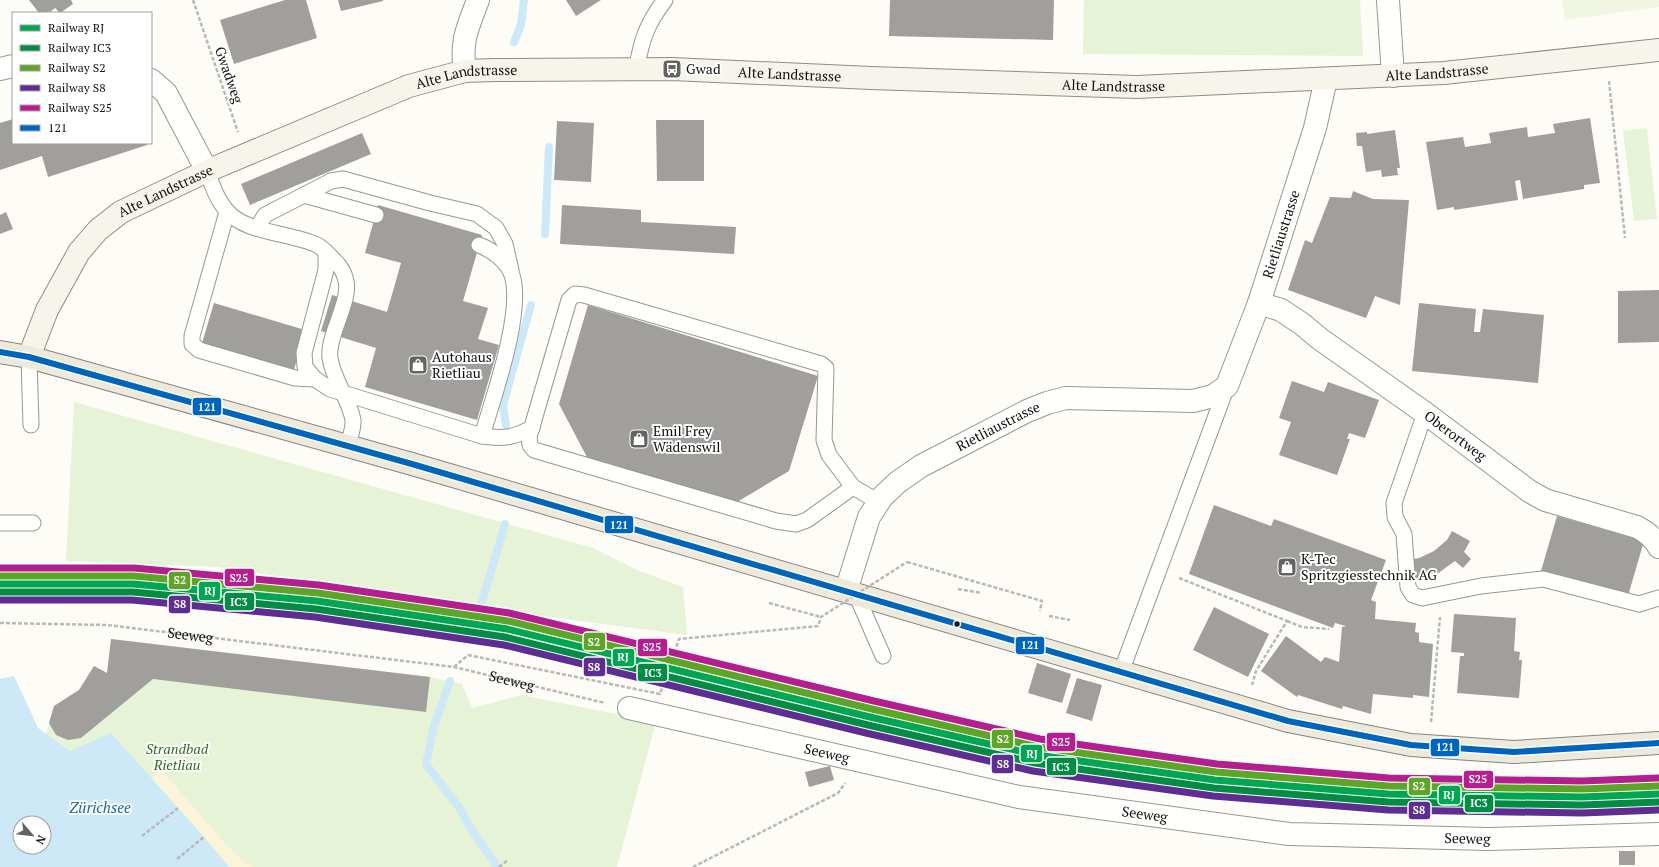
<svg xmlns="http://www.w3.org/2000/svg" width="1659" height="867" font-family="'PT Serif',serif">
	<rect width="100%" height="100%" fill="#fdfcf7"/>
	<!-- green -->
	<g fill="#e7f3d7">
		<polygon points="1084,0 1360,0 1363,56 1083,54"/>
		<polygon points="1647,128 1657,219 1634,221 1623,131"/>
		<polygon points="74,402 593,548 637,570 683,587 687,635 526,614 218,567 66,561"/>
		<polygon points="111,639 430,677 462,684 472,708 521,695 656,722 617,867 9,867 20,847 44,847 44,823 0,749 20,689 38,728 46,734 54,706 79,690 94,666 107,673"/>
	</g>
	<!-- sand -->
	<polygon fill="#fcf4d9" points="159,767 228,847 247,864 254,867 229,867 204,837 152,780"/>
	<!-- pitch -->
	<polygon fill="#f0f6e1" points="1562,0 1659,0 1659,7 1565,20"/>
	<!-- water -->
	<path fill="#cde8f7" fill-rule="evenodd" d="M14,676L38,728L70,751L111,733L204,837L229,867H0V679ZM20,823H44V847H20Z"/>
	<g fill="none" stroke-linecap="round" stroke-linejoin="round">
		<!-- stream -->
		<g stroke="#cde8f7" stroke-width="8">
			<polyline points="514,42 521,25 524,0"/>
			<polyline points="545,234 549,147"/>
			<polyline points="506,425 503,405 531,305"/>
			<polyline points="482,602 505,524"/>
			<polyline points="450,681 434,726 426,764 460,809 473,832 493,860 496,867"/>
		</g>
	</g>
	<!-- building -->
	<g fill="#a19f9c">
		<polygon points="29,0 71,0 73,4 60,13 55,8 49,13 39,13"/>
		<polygon points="285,0 306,0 317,38 234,64 220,20"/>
		<polygon points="338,0 383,0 383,1 341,11"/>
		<polygon points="566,0 601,0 576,16"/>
		<polygon points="890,0 1054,0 1053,40 889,36"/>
		<polygon points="1590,118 1600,183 1584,185 1584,189 1523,199 1520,180 1515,181 1518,200 1454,210 1454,207 1437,210 1426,142 1463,137 1465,147 1491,143 1489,133 1527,127 1528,137 1555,133 1553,124"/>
		<polygon points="13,119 13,143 146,143 147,145 48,177 42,156 0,170 0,123"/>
		<polygon points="656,120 704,120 704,181 657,181"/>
		<polygon points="557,121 594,123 591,182 554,180"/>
		<polygon points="1395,130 1400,168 1397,168 1398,175 1382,177 1381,170 1366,172 1362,146 1357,146 1356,133 1367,132 1367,134"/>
		<polygon points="362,133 371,154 250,205 241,184"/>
		<polygon points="1353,191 1373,199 1409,200 1400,305 1375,296 1366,318 1288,290 1305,240 1312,243 1330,197 1351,198"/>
		<polygon points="378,205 482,235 463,301 488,308 478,339 499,345 477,420 365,387 376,348 321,331 332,295 387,312 401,263 365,253"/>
		<polygon points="562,205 641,210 641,222 736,227 734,254 560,244"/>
		<polygon points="6,212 13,229 0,234 0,215"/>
		<polygon points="1659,290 1659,342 1618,343 1618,291"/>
		<polygon points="214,303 305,330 294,370 202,343"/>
		<polygon points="1419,303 1476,309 1474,332 1480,332 1483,309 1544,315 1538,383 1412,371"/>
		<polygon points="588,305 818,376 789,471 737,502 588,459 559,404"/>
		<polygon points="1292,381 1324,392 1328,382 1379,400 1365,438 1349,433 1347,439 1350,439 1337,475 1279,455 1291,422 1279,418"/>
		<polygon points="1214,505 1271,526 1274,519 1386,560 1371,600 1376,602 1375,619 1416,623 1415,632 1419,633 1419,642 1433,644 1429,697 1413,695 1413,698 1373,694 1371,714 1343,706 1342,709 1298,695 1297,697 1261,671 1286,636 1321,662 1325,657 1339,662 1342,627 1346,626 1335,623 1333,628 1189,574"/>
		<polygon points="1557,516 1644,541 1628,596 1541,571"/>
		<polygon points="1452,531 1470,541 1464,552 1471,559 1463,568 1455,561 1437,574 1414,581 1409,560 1419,558 1434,551 1447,540"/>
		<polygon points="1214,607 1269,634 1248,677 1193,650"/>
		<polygon points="1454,614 1516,618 1514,651 1520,652 1519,660 1522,660 1519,698 1457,693 1460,656 1464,656 1464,653 1451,652"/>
		<polygon points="111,639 430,677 426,712 153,679 81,738 68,740 56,735 49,723 54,706 79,690 94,666 107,673"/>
		<polygon points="1037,663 1071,674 1062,703 1028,693"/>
		<polygon points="1077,678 1102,685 1092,721 1066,713"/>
		<polygon points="830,766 834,780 809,787 805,772"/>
		<rect x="1619" y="851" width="16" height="14"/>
	</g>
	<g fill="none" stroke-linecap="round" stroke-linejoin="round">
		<!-- lane casing -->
		<g stroke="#979795" stroke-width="17">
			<g id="lane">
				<path d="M636,70C642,39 646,25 665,0"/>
				<path d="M207,171C212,185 217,200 227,211C244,233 293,233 317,245C323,248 328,254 333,259C340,266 344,271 346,281C351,301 327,336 330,358C333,380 349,398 353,420C354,428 349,439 348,446"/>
				<polyline points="304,195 331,181 343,179 430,203 477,214 496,228 505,244 511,270"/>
				<polyline points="227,212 192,336 192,344 199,350 295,378 315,379"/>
				<polyline points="257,228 265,215 304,195 376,215"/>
				<path d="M326,252V270L304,353L305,367L315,379L330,389L482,436C493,398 524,312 512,275C507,261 492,250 479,245"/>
				<polyline points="29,357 31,425"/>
				<polyline points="1425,413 1394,503 1395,517 1404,534 1408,587 1413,595 1422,598 1481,586 1543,579 1639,604 1659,598"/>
				<path d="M482,436C504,439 512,438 532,428"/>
				<polyline points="853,487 807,520 796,524 776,521 534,450 530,445 529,437 569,300 575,294 584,295 821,364 826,368 824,440 829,455 853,487 879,502"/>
				<polyline points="0,523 33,523"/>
				<polyline points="856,594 883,656"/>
				<polyline points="1121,672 1227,386"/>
			</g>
		</g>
		<!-- street casing -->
		<g stroke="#979795" stroke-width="24">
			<g id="street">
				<polyline points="1388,0 1393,76"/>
				<polyline points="0,69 13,66"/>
				<path d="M465,71C460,41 468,27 478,0"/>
				<polyline points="151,80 166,93 207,171"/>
				<path id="s2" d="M1259,303L1281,310L1302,324L1320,339L1425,413L1529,491L1545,500L1637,527C1647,532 1653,537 1659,547"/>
				<path id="s3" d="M846,591L869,517L882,497L898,482L921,466L1027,411L1047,403L1066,398L1193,401L1213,396L1227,386L1259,303L1315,128L1326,79"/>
				<path id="s4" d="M629,708L1019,797L1289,834L1488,839L1659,834"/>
			</g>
		</g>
		<!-- secondary casing -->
		<g stroke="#8e8d8b" stroke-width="24">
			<g id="secondary">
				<path id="s5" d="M29,357L47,310L79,252L98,230L121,212L207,171L409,86L465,71L495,70L672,69L871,78L1137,87L1444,73L1659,50"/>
			</g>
		</g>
		<!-- primary casing -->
		<g stroke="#858482" stroke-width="24">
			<polyline id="primary" points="0,352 29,357 412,464 1288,721 1411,745 1514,752 1659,743"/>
		</g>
		<!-- path -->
		<g stroke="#b9b9b8" stroke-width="2.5" stroke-dasharray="4 2" stroke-linecap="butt">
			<polyline points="193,0 238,132"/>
			<polyline points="1609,81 1625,238"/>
			<polyline points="907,562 1042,601 1040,611"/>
			<polyline points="1179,578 1287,621 1256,671 1252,685"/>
			<polyline points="958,589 981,593"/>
			<polyline points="769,603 821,617"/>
			<polyline points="1049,616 1070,620"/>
			<polyline points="1287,621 1302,627 1329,629"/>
			<path id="s1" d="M0,623L107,625L454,667L605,703"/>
			<polyline points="454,667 468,655"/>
			<polyline points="1431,722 1440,617"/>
			<polyline points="142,836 178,808"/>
			<polyline points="177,859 204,837"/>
			<polyline points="499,867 508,860"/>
			<polyline points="693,867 838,793 845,783"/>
		</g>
		<!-- lane -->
		<use href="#lane" stroke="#fffffe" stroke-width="15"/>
		<!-- street -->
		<use href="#street" stroke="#fffffe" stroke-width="22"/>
		<!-- secondary -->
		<use href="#secondary" stroke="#f6f4eb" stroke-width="22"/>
		<!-- primary -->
		<use href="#primary" stroke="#ede9dc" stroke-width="22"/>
		<!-- path-bridge -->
		<polyline stroke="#b9b9b8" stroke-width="2.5" stroke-dasharray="4 2" stroke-linecap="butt" points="468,655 660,694 679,639 818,626 821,617 907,562"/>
		<!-- bus-1 casing -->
		<g stroke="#fff" stroke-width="9">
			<polyline id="bus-1" points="0,352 29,357 412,464 1288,721 1411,745 1514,752 1659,743"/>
		</g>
		<!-- bus-1 -->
		<use href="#bus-1" stroke="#0065bd" stroke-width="6"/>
		<!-- rail-1 casing -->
		<g stroke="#fff" stroke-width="10">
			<polyline id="rail-1" points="0,584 133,584 317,601 507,629 870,717 1037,755 1215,780 1388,794 1582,797 1659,794"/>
		</g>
		<!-- rail-2 casing -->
		<g stroke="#fff" stroke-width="10">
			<polyline id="rail-2" points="0,592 133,592 316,609 505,637 868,725 1035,763 1214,788 1388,802 1582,805 1659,802"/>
		</g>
		<!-- rail-3 casing -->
		<g stroke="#fff" stroke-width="10">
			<polyline id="rail-3" points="0,576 134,576 318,593 508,621 872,709 1038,747 1216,772 1388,786 1582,789 1659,786"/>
		</g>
		<!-- rail-4 casing -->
		<g stroke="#fff" stroke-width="10">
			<polyline id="rail-4" points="0,600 132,600 315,617 504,645 866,733 1033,771 1213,796 1388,810 1582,813 1659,810"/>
		</g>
		<!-- rail-5 casing -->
		<g stroke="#fff" stroke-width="10">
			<polyline id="rail-5" points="0,568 134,568 319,585 509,613 874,701 1040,739 1217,764 1389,778 1582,781 1658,778"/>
		</g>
		<!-- rail-1 -->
		<use href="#rail-1" stroke="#00a651" stroke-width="7"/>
		<!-- rail-2 -->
		<use href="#rail-2" stroke="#048c45" stroke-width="7"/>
		<!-- rail-3 -->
		<use href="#rail-3" stroke="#5da526" stroke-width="7"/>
		<!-- rail-4 -->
		<use href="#rail-4" stroke="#5e2d91" stroke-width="7"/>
		<!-- rail-5 -->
		<use href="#rail-5" stroke="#b41e8e" stroke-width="7"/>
	</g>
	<!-- icons -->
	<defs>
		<g id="bus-square" transform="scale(1)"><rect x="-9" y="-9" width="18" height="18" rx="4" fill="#646362" stroke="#fff"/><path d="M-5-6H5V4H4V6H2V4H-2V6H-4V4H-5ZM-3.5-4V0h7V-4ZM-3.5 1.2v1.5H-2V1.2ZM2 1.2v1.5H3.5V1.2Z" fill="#fff"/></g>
		<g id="shop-square" transform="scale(1)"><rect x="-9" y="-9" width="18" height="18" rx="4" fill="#646362" stroke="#fff"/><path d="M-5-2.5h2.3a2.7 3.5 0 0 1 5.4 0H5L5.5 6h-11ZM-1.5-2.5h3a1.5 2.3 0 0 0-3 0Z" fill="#fff"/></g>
	</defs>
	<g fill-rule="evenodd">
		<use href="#bus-square" x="672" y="69"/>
		<use href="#shop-square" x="418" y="365"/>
		<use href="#shop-square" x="639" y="439"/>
		<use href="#shop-square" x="1287" y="567"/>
	</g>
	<!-- markers -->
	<circle fill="#111" stroke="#fff" stroke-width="1.5" cx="957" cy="624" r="3.5"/>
	<g text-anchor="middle" stroke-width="4" stroke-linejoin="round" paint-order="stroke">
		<!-- poi labels -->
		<g font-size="14" fill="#111" stroke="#fff" text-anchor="start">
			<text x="686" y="74">Gwad</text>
			<text x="432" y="362">Autohaus<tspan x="432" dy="16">Rietliau</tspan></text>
			<text x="653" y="436">Emil Frey<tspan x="653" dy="16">Wädenswil</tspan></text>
			<text x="1301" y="564">K-Tec<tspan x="1301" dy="16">Spritzgiesstechnik AG</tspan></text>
		</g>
		<!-- street labels -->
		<g font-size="14" fill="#111" stroke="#fff">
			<text dy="5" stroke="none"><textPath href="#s5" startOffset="1520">Alte Landstrasse</textPath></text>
			<text dy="5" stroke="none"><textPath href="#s5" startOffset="872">Alte Landstrasse</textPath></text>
			<text transform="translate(229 75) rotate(71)" y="5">Gwadweg</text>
			<text dy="5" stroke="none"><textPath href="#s5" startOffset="548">Alte Landstrasse</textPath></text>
			<text dy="5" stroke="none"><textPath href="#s5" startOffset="1196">Alte Landstrasse</textPath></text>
			<text dy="5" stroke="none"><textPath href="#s5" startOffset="224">Alte Landstrasse</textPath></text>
			<text dy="5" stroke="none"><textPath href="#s3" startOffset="638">Rietliaustrasse</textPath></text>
			<text dy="5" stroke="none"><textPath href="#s3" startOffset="238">Rietliaustrasse</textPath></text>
			<text dy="5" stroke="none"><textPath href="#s2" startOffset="238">Oberortweg</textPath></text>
			<text dy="5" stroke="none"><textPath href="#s1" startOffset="191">Seeweg</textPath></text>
			<text dy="5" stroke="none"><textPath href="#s1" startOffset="516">Seeweg</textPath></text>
			<text dy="5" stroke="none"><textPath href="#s4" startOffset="203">Seeweg</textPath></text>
			<text dy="5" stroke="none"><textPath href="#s4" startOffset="527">Seeweg</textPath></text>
			<text dy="5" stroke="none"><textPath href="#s4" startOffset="851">Seeweg</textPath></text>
		</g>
		<!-- park labels -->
		<g font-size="14" font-style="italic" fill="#2f6b1f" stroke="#fff">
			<text x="177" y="754">Strandbad<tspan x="177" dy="16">Rietliau</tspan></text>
		</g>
		<!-- water labels -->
		<g font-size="15" font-style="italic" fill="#1768a6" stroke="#fff">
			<text x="100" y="813">Zürichsee</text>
		</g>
	</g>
	<g stroke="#fff" stroke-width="1.5">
		<rect x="192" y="397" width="30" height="19" rx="4" fill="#0065bd"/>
		<rect x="604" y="515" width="30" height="19" rx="4" fill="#0065bd"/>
		<rect x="224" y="568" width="31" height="19" rx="4" fill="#b41e8e"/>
		<rect x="168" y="571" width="23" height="19" rx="4" fill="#5da526"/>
		<rect x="198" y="581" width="23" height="20" rx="4" fill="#00a651"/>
		<rect x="224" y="592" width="31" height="19" rx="4" fill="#048c45"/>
		<rect x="168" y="595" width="23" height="19" rx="4" fill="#5e2d91"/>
		<rect x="583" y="632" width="23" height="19" rx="4" fill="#5da526"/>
		<rect x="1015" y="636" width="30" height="19" rx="4" fill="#0065bd"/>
		<rect x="637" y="638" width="31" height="19" rx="4" fill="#b41e8e"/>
		<rect x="612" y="648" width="23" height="19" rx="4" fill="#00a651"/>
		<rect x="583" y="657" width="23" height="20" rx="4" fill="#5e2d91"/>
		<rect x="637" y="663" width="31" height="19" rx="4" fill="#048c45"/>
		<rect x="991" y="729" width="23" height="20" rx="4" fill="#5da526"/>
		<rect x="1046" y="732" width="30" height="20" rx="4" fill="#b41e8e"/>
		<rect x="1430" y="738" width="30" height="19" rx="4" fill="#0065bd"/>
		<rect x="1020" y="744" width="23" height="19" rx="4" fill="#00a651"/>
		<rect x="991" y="754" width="23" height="20" rx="4" fill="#5e2d91"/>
		<rect x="1046" y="757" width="31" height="19" rx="4" fill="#048c45"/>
		<rect x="1463" y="770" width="31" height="19" rx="4" fill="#b41e8e"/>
		<rect x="1408" y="777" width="23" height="19" rx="4" fill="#5da526"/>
		<rect x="1438" y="785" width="23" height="20" rx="4" fill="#00a651"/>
		<rect x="1464" y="794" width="30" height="19" rx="4" fill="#048c45"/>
		<rect x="1408" y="801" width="23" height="19" rx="4" fill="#5e2d91"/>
	</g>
	<g font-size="11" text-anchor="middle" font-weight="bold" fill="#fff">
		<text x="207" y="411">121</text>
		<text x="619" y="529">121</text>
		<text x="239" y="582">S25</text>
		<text x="180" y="584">S2</text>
		<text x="210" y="595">RJ</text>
		<text x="239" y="606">IC3</text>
		<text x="180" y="608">S8</text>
		<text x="594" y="646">S2</text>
		<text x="1030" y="649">121</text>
		<text x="652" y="651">S25</text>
		<text x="623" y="661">RJ</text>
		<text x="594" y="671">S8</text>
		<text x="653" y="677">IC3</text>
		<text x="1003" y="743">S2</text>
		<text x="1061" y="746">S25</text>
		<text x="1445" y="751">121</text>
		<text x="1032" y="758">RJ</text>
		<text x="1003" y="768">S8</text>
		<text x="1061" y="771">IC3</text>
		<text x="1478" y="783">S25</text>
		<text x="1419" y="790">S2</text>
		<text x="1449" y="799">RJ</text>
		<text x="1479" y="807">IC3</text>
		<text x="1419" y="814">S8</text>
	</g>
	<!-- legend -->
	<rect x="12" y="12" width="140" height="132" fill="#ffffff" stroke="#a0a0a0"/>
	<rect x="20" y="25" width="20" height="6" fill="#00a651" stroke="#a0a0a0"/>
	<text x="48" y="32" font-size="12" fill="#111111">Railway RJ</text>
	<rect x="20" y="45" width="20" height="6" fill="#048c45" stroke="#a0a0a0"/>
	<text x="48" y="52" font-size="12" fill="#111111">Railway IC3</text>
	<rect x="20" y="65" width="20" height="6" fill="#5da526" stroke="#a0a0a0"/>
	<text x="48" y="72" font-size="12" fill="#111111">Railway S2</text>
	<rect x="20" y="85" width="20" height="6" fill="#5e2d91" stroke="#a0a0a0"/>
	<text x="48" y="92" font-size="12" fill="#111111">Railway S8</text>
	<rect x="20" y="105" width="20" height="6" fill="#b41e8e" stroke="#a0a0a0"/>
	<text x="48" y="112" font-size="12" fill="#111111">Railway S25</text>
	<rect x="20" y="125" width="20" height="6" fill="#0065bd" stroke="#a0a0a0"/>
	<text x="48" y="132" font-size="12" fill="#111111">121</text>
	<!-- north arrow -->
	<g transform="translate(32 835) rotate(118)"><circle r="19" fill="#ffffff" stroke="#a0a0a0"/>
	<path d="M0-3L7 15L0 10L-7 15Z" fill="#646362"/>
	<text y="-6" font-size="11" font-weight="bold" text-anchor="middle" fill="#111111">N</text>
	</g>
</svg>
